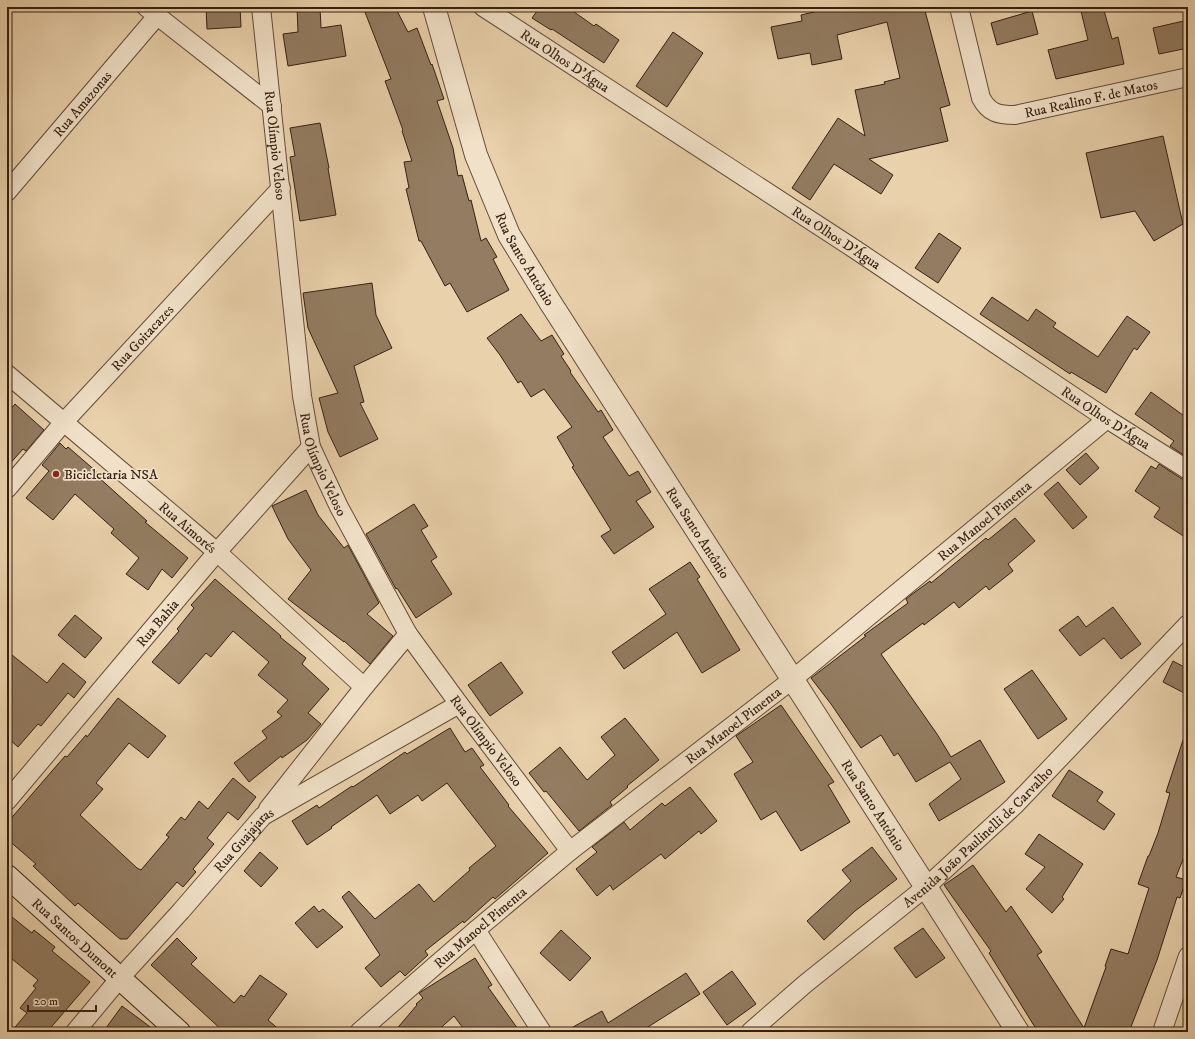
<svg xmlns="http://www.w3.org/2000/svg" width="1195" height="1039" font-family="'IM FELL DW Pica',serif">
	<rect width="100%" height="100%" fill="#e9d1ab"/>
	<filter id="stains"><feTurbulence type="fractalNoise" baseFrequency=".005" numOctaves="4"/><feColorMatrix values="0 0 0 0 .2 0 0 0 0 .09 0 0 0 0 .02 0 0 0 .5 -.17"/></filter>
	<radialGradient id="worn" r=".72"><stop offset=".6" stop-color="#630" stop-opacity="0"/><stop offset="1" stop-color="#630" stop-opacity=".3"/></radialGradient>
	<!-- building -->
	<g fill="#937c61" stroke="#362011">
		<polygon points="206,7 240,7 241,27 207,29"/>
		<polygon points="297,7 320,7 321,28 341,25 346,56 288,66 283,34 298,32"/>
		<polygon points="363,7 395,7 408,32 417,28 431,65 432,64 444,99 437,101 453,148 458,176 462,175 469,201 471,200 481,241 486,238 497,257 493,259 509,290 467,312 450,283 445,286 421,241 419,241 406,189 409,188 404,162 412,161 402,131 403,130 385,81 391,79"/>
		<polygon points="540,7 567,7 594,26 596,24 619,40 604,63 552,29 551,30 532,18"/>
		<polygon points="836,7 924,7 950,105 940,108 948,141 869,159 893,175 881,194 834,164 810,200 792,188 838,118 865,136 855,90 885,84 884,82 900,78 887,22 837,35 842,59 812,65 810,53 778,59 771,27 802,21 801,15"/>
		<polygon points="1080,7 1103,7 1112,39 1118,37 1124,64 1056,79 1048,50 1088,40"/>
		<polygon points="1032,11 1038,34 997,45 991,23"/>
		<polygon points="1188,20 1188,48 1159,54 1153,28"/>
		<polygon points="673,32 703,53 667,107 636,86"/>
		<polygon points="320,123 329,168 328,168 336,215 300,221 290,157 295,156 290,128"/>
		<polygon points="1163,136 1183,224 1154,241 1135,211 1101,218 1086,153"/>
		<polygon points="939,233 961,248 938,283 915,268"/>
		<polygon points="372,283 376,315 392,348 354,366 364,402 360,403 378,439 340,457 328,432 319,398 338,393 308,328 303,293"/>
		<polygon points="992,297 1028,321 1036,309 1056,323 1053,327 1098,357 1127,316 1150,332 1137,350 1134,348 1106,393 1071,372 1070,374 980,314"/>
		<polygon points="521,314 541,341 552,335 564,354 561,356 571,371 570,372 598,412 601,410 613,430 603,437 629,476 638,471 651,492 636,501 654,527 614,554 601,536 611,530 572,467 574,466 557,437 572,427 544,389 531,397 521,381 518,383 500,355 487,338"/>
		<polygon points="1151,392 1187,418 1188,417 1188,458 1170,446 1174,441 1135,414"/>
		<polygon points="15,404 44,430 26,451 23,449 7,467 7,414"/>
		<polygon points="60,443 66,449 68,447 98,473 96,475 147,521 145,522 188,558 172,578 162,569 148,590 126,574 139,558 111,533 114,529 75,494 53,520 26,498 49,471 42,465"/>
		<polygon points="1086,453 1099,468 1080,485 1066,470"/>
		<polygon points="1159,464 1182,479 1188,480 1188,539 1154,517 1160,508 1135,491 1151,466 1156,469"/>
		<polygon points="1058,482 1087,517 1073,529 1044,494"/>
		<polygon points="306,490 318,515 344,548 348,545 379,603 367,614 393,636 370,664 344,641 344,642 288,599 311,570 288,539 272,506"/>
		<polygon points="414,504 428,526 421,530 437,557 431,561 452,594 416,618 397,588 396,589 366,534"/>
		<polygon points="1015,518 1035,541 1008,564 1013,571 989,590 986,586 959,608 954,602 924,625 923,623 881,654 937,734 951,757 980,740 1005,782 939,821 929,804 961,779 950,762 916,782 898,753 894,756 881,735 861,748 831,704 811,678 866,636 864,635 908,603 906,599 911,595 930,581 931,583 986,538 988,540"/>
		<polygon points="690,562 700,577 697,579 740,650 702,673 677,632 624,669 612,652 666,614 649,589"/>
		<polygon points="215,579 281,636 280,637 306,658 302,664 329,689 308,713 321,724 307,740 282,758 281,756 249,782 234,763 267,738 262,731 282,716 277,712 288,700 258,675 269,662 233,631 211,657 206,653 179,684 152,662 179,631 177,629 194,608 191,605"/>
		<polygon points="1113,607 1141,644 1121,659 1104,638 1080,656 1059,630 1078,616 1086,627"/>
		<polygon points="75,615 102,638 85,658 58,635"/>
		<polygon points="7,651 47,683 63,663 86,682 74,698 68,693 41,726 38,724 18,747 7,737"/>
		<polygon points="1173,661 1188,669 1188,695 1163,682"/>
		<polygon points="501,662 523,693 490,716 468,685"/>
		<polygon points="1032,670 1067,719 1038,739 1004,689"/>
		<polygon points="118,698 166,736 148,758 129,743 96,783 103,789 80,815 137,868 141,870 169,837 166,835 181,817 185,820 199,801 208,809 233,778 256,797 238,820 228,812 207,838 214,844 193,869 196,872 183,887 177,882 127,939 120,939 78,903 75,906 33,866 36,864 7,839 7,823 65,756 67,757 86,735 87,737"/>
		<polygon points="781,705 834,782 828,785 850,822 801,851 776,811 761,820 734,774 753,762 736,736"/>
		<polygon points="625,718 659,760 627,786 628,787 610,802 612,805 579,831 546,791 544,792 529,773 560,747 587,780 615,755 601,737"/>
		<polygon points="450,728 465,752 472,748 484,765 480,767 509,805 508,806 548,853 495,899 493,897 464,923 463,921 425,951 428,955 405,976 400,971 381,987 365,968 380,955 342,897 349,891 375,919 419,884 434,902 470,870 469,868 496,846 447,783 422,801 418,795 390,814 377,795 331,827 332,828 307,845 292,821 317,805 319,808 352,786 353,787 405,752 407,754"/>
		<polygon points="1184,737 1188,738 1188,847 1176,877 1186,880 1180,898 1177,897 1157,960 1129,1032 1038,1032 989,953 991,951 944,885 973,865 1006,912 1011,906 1042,952 1037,955 1084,1028 1106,967 1105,966 1111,949 1128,954 1149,888 1138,884 1148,856 1149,856 1158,833 1170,793 1166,792"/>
		<polygon points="1069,770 1103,792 1097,801 1115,814 1104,830 1052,796"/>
		<polygon points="690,787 717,821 701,834 699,831 665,859 661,854 613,890 610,885 597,896 576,869 597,852 592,847 624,822 630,830 662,803 665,806"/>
		<polygon points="1039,834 1083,864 1062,897 1064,899 1052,913 1026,889 1045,867 1025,854"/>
		<polygon points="872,847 897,879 855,911 824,940 807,921 851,881 842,870"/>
		<polygon points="260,852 278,868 261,887 244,871"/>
		<polygon points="314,906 319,912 323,909 343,927 317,948 295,923"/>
		<polygon points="7,913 32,933 34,930 55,947 52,951 90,982 47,1032 11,1032 27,1013 20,1008 36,988 33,986 38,980 7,955"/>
		<polygon points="923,928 945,958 916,978 894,948"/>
		<polygon points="561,930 591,958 570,981 540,953"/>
		<polygon points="177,938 197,958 191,964 234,1003 241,995 244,997 260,975 287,994 268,1020 282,1032 224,1032 151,965"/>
		<polygon points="475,958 492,985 488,987 520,1032 466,1032 454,1016 436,1032 394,1032 417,1005 416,1004 423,998 419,993"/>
		<polygon points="732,971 756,1004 727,1025 703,992"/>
		<polygon points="686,973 700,994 640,1032 564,1032 602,1011 608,1023"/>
		<polygon points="122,1006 157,1032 103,1032"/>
	</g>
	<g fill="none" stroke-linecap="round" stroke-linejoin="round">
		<!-- minor casing -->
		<g stroke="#634c38" stroke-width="20">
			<g id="minor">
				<polyline points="146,7 272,106"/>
				<path id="s1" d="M261,7L302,396L311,447L339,507L408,634L459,704L570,851"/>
				<path id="s2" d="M483,7L856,250L1107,419L1188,470"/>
				<path id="s3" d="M959,7L981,98C989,113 998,115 1015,115L1188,77"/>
				<path id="s4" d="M7,192L157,16"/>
				<path id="s5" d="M7,374L217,552L364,687"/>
				<path id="s6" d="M7,489L63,423L281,188"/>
				<path id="s7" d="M7,801L217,552L311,447"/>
				<polyline points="268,809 364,687 408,634"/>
				<polyline points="476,930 542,1032"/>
				<path id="s8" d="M75,1032L120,978L181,911L263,816L459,704"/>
				<path id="s9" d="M359,1032L476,930L570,851L793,679L1107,419"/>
				<path id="s10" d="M750,1032L805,984L926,887L1014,806L1188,624"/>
				<polyline points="1162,1032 1188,956"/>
			</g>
		</g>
		<!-- tertiary casing -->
		<g stroke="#634c38" stroke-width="24">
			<g id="tertiary">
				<path id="s11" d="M434,7L476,155L509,235L550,302L926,887L1018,1032"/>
			</g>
		</g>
		<!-- secondary casing -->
		<g stroke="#362011" stroke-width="24">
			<g id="secondary">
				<path id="s12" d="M7,876L179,1032"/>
			</g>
		</g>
		<!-- minor -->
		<use href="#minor" stroke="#f1e1c8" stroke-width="18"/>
		<!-- tertiary -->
		<use href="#tertiary" stroke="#f1e1c8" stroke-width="22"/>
		<!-- secondary -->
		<use href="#secondary" stroke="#f1e1c8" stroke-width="22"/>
	</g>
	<!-- markers -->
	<circle fill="#8f2418" stroke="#f1e1c8" stroke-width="1.5" cx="56" cy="474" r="4"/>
	<g text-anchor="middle" stroke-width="3.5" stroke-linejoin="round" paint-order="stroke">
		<!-- street labels -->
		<g font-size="14" fill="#362011" stroke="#f1e1c8">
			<text dy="5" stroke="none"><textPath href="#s2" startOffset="98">Rua Olhos D'Água</textPath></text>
			<text dy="5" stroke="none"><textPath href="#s3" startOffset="212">Rua Realino F. de Matos</textPath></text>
			<text dy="5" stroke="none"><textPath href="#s4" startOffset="116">Rua Amazonas</textPath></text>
			<text dy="5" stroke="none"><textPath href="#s1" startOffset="139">Rua Olímpio Veloso</textPath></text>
			<text dy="5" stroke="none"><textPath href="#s2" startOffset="422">Rua Olhos D'Água</textPath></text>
			<text dy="5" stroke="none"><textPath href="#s11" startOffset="269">Rua Santo Antônio</textPath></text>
			<text dy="5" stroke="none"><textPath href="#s6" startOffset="203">Rua Goitacazes</textPath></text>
			<text dy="5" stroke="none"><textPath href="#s2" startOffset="746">Rua Olhos D'Água</textPath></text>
			<text dy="5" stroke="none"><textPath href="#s1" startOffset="463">Rua Olímpio Veloso</textPath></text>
			<text dy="5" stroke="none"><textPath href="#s9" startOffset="808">Rua Manoel Pimenta</textPath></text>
			<text dy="5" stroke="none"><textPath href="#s5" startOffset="237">Rua Aimorés</textPath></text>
			<text dy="5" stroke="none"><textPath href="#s11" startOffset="593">Rua Santo Antônio</textPath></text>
			<text dy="5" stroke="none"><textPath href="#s7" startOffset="233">Rua Bahia</textPath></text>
			<text dy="5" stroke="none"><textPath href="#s9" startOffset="484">Rua Manoel Pimenta</textPath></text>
			<text dy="5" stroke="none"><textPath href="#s1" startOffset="786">Rua Olímpio Veloso</textPath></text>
			<text dy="5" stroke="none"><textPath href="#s11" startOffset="917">Rua Santo Antônio</textPath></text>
			<text dy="5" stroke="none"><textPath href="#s10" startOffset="300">Avenida João Paulinelli de Carvalho</textPath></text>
			<text dy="5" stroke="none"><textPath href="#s8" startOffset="256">Rua Guajajaras</textPath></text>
			<text dy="5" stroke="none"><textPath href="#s9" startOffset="160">Rua Manoel Pimenta</textPath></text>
			<text dy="5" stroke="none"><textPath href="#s12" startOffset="92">Rua Santos Dumont</textPath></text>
		</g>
		<!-- poi labels -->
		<g font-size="14" fill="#362011" stroke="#f1e1c8" text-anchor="start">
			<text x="64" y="479">Bicicletaria NSA</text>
		</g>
	</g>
	<!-- margin -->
	<rect width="1195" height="1039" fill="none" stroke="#e9d1ab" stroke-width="24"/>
	<rect x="8" y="8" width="1179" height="1023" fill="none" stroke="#362011" stroke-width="2"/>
	<rect x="12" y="12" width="1171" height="1015" fill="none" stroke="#362011"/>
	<!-- scale -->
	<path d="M28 1005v6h68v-6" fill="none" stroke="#362011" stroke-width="2"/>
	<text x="34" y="1005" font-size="12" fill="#362011" stroke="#f1e1c8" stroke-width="3" paint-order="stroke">20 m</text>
	<rect width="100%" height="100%" filter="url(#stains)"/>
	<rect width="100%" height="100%" fill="url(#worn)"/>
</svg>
